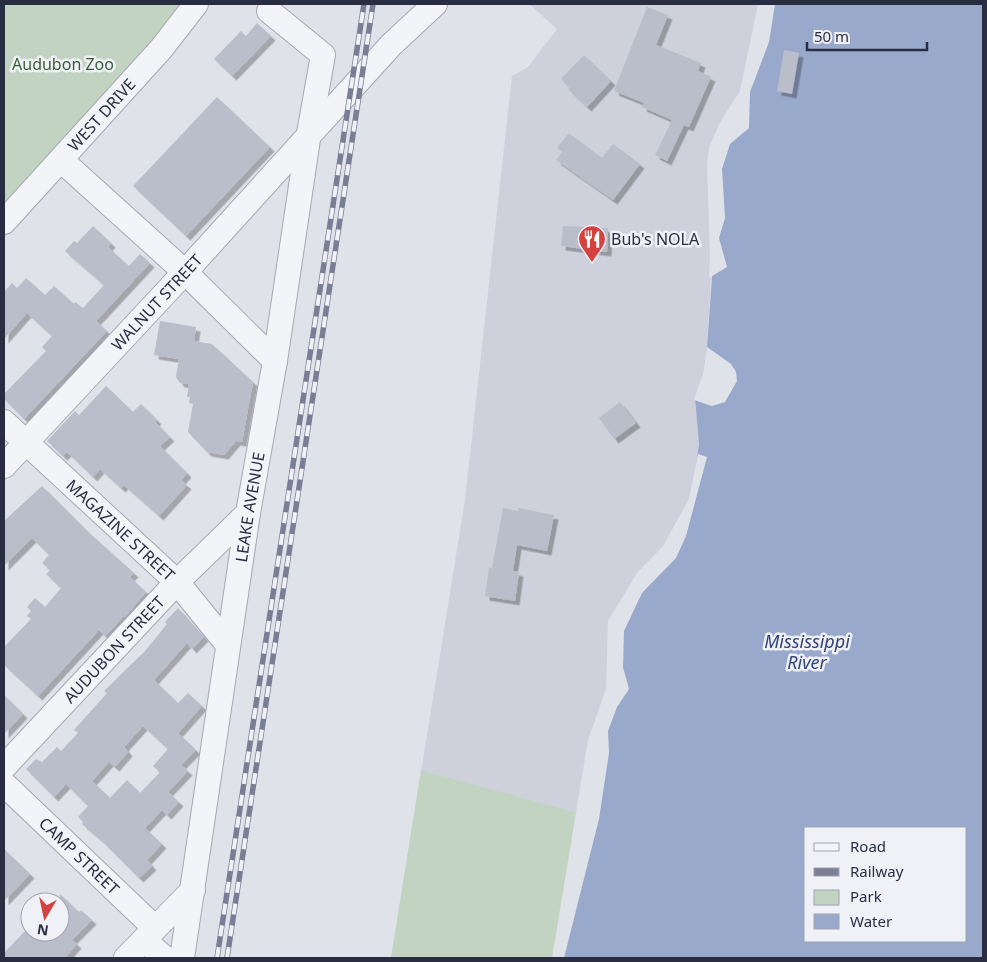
<svg xmlns="http://www.w3.org/2000/svg" width="987" height="962" font-family="'Noto Sans',sans-serif">
	<defs>
		<filter id="shadow"><feDropShadow dx="4.5" dy="4.5" stdDeviation="0" flood-color="#0004"/></filter>
	</defs>
	<rect width="100%" height="100%" fill="#e0e2ea"/>
	<!-- built -->
	<polygon fill="#ced1dc" points="529,4 761,4 711,278 707,347 703,373 695,399 699,444 691,499 608,689 578,813 391,958 465,500 512,76 528,67 557,29"/>
	<!-- green -->
	<g fill="#c2d4c1">
		<polygon points="4,4 201,4 4,215"/>
		<polygon points="421,770 578,813 555,958 391,958"/>
	</g>
	<!-- water -->
	<path fill="#99a9cb" fill-rule="evenodd" d="M761,4H983V958H555L608,689L610,623L665,547L691,499L699,444L695,399L703,373L707,347L712,277L710,215L742,92ZM806,828H966V941H806Z"/>
	<!-- pier -->
	<g fill="#e0e2ea">
		<polygon points="758,4 775,4 769,42 750,92 749,128 730,144 722,169 725,218 719,238 727,267 709,278 710,257 707,162 709,148 719,124 740,91"/>
		<polygon points="707,347 731,364 736,372 737,381 725,402 712,406 694,400 703,373"/>
		<polygon points="698,454 707,457 686,536 676,558 642,593 624,631 623,667 629,689 617,707 608,731 609,753 599,819 564,958 552,958 588,740 606,689 608,621 637,573 663,546 689,499"/>
	</g>
	<!-- building -->
	<g fill="#babdca" fill-rule="evenodd" filter="url(#shadow)">
		<polygon points="647,7 668,15 656,45 701,63 698,71 711,77 689,127 684,125 667,161 655,155 672,120 642,107 644,103 614,91"/>
		<polygon points="257,23 271,36 232,76 214,59 241,31 246,36"/>
		<polygon points="784,50 799,53 792,94 777,91"/>
		<polygon points="584,55 611,81 587,107 568,89 570,88 561,79"/>
		<polygon points="217,97 270,147 186,236 133,186"/>
		<polygon points="569,133 602,158 613,144 640,164 613,200 556,160 562,152 557,148"/>
		<polygon points="93,226 111,243 108,247 129,266 140,254 150,263 96,321 107,331 24,419 4,399 4,394 46,351 42,347 52,336 27,313 4,339 4,292 12,283 17,288 26,278 45,295 54,286 74,304 75,302 83,308 104,285 65,251 74,241 77,243"/>
		<polygon points="563,226 608,228 607,252 561,246"/>
		<polygon points="160,321 196,327 194,341 212,344 253,382 242,442 236,441 224,455 207,452 188,432 193,404 189,403 190,397 187,397 189,384 180,383 176,377 179,359 154,355"/>
		<polygon points="106,386 133,412 141,404 157,420 155,422 170,437 160,446 187,473 181,480 187,485 159,516 124,485 121,488 100,469 93,477 67,452 63,456 47,441 75,411 79,415"/>
		<polygon points="620,402 636,423 614,439 599,418"/>
		<polygon points="42,486 87,531 134,573 130,577 146,592 125,617 124,616 105,636 99,630 38,696 4,665 4,647 31,619 27,616 31,611 27,607 35,598 45,607 61,588 46,574 50,570 42,563 49,555 32,538 4,566 4,521"/>
		<polygon points="503,508 518,511 518,508 554,515 547,551 517,545 513,571 519,572 515,601 485,596 489,567 492,568"/>
		<path d="M178,608L204,637L192,649L187,643L154,680L178,703L188,693L202,706L178,733L196,750L181,765L188,771L168,792L179,802L167,815L162,810L145,828L162,844L147,860L152,866L139,878L101,840L82,824L83,822L78,817L88,806L66,784L54,797L26,769L36,759L42,762L57,747L61,751L78,733L74,730L107,693L104,691L145,651L167,624L165,622ZM143,726L168,749L153,766L160,772L140,793L127,780L110,798L92,781L109,762L115,767L128,752L124,747Z"/>
		<polygon points="4,695 23,714 4,734"/>
		<polygon points="4,849 30,874 4,901"/>
		<polygon points="60,894 79,912 81,910 92,920 72,940 77,944 65,958 4,958 4,953 24,932 60,932"/>
	</g>
	<g fill="none" stroke-linecap="round" stroke-linejoin="round">
		<!-- minor casing -->
		<g stroke="#a5a8b4" stroke-width="26">
			<g id="minor">
				<polyline points="61,160 185,272 275,361"/>
				<path id="s1" d="M4,222L161,49L196,4"/>
				<path id="s2" d="M4,422L177,582L228,645"/>
				<path id="s3" d="M4,466L185,272L391,45L435,4"/>
				<path id="s4" d="M4,767L177,582L248,513"/>
				<path id="s5" d="M4,784L155,928"/>
				<polyline points="144,940 165,958"/>
				<polyline points="126,958 193,890"/>
				<path id="s6" d="M182,958L248,513L275,361L308,139L323,55L269,11"/>
			</g>
		</g>
		<!-- minor -->
		<use href="#minor" stroke="#f3f4f8" stroke-width="24"/>
		<!-- rail casing -->
		<g stroke="#797e94" stroke-width="5.5">
			<g id="rail">
				<polyline points="217,958 364,4"/>
				<polyline points="227,958 373,4"/>
			</g>
		</g>
		<!-- rail -->
		<use href="#rail" stroke="#f0f1f7" stroke-width="4" stroke-dasharray="11" stroke-linecap="butt"/>
	</g>
	<!-- icons -->
	<defs>
		<g id="restaurant-pin" transform="scale(1.4375)"><path d="M0 17L-7.5 6A9.5 9.5 0 1 1 7.5 6Z" fill="#d44240" stroke="#f0f1f7"/><path d="M-5-6h1v4h1v-4h1v4h1v-4h1v5L-1.5 .5V6h-2V.5L-5-1ZM5-6V6H3V1.5H1.5Q1.5-4 5-6Z" fill="#fff"/></g>
	</defs>
	<g fill-rule="evenodd">
		<use href="#restaurant-pin" x="592" y="239"/>
	</g>
	<g text-anchor="middle" stroke-width="5" stroke-linejoin="round" paint-order="stroke">
		<!-- park labels -->
		<g font-size="16" fill="#355e34" stroke="#f0f1f7">
			<text x="63" y="70">Audubon Zoo</text>
		</g>
		<!-- street labels -->
		<g font-size="16" fill="#282d42" stroke="#f0f1f7">
			<text dy="6" stroke="none"><textPath href="#s1" startOffset="145">WEST DRIVE</textPath></text>
			<text dy="6" stroke="none"><textPath href="#s3" startOffset="224">WALNUT STREET</textPath></text>
			<text dy="6" stroke="none"><textPath href="#s6" startOffset="456">LEAKE AVENUE</textPath></text>
			<text dy="6" stroke="none"><textPath href="#s2" startOffset="159">MAGAZINE STREET</textPath></text>
			<text dy="6" stroke="none"><textPath href="#s4" startOffset="161">AUDUBON STREET</textPath></text>
			<text dy="6" stroke="none"><textPath href="#s5" startOffset="104">CAMP STREET</textPath></text>
		</g>
		<!-- poi labels -->
		<g font-size="16" fill="#282d42" stroke="#f0f1f7" text-anchor="start">
			<text x="611" y="245">Bub's NOLA</text>
		</g>
		<!-- water labels -->
		<g font-size="18" font-style="italic" fill="#304477" stroke="#f0f1f7">
			<text x="807" y="648">Mississippi<tspan x="807" dy="21">River</tspan></text>
		</g>
	</g>
	<!-- border -->
	<rect width="987" height="962" fill="none" stroke="#282d42" stroke-width="10"/>
	<!-- legend -->
	<rect x="804" y="827" width="162" height="115" fill="#f0f1f7" stroke="#a0a3af"/>
	<rect x="814" y="843" width="25" height="8" fill="#f3f4f8" stroke="#a0a3af"/>
	<text x="850" y="852" font-size="15" fill="#282d42">Road</text>
	<rect x="814" y="868" width="25" height="8" fill="#797e94" stroke="#a0a3af"/>
	<text x="850" y="877" font-size="15" fill="#282d42">Railway</text>
	<rect x="814" y="890" width="25" height="15" fill="#c2d4c1" stroke="#a0a3af"/>
	<text x="850" y="902" font-size="15" fill="#282d42">Park</text>
	<rect x="814" y="914" width="25" height="15" fill="#99a9cb" stroke="#a0a3af"/>
	<text x="850" y="927" font-size="15" fill="#282d42">Water</text>
	<!-- north arrow -->
	<g transform="translate(45 917) rotate(189)"><circle r="24" fill="#f0f1f7" stroke="#a0a3af"/>
	<path d="M0-4L9 19L0 12L-9 19Z" fill="#d44240"/>
	<text y="-8" font-size="14" font-weight="bold" text-anchor="middle" fill="#282d42">N</text>
	</g>
	<!-- scale -->
	<path d="M807 42v8h120v-8" fill="none" stroke="#282d42" stroke-width="2.5"/>
	<text x="814" y="42" font-size="15" fill="#282d42" stroke="#f0f1f7" stroke-width="4" paint-order="stroke">50 m</text>
</svg>
